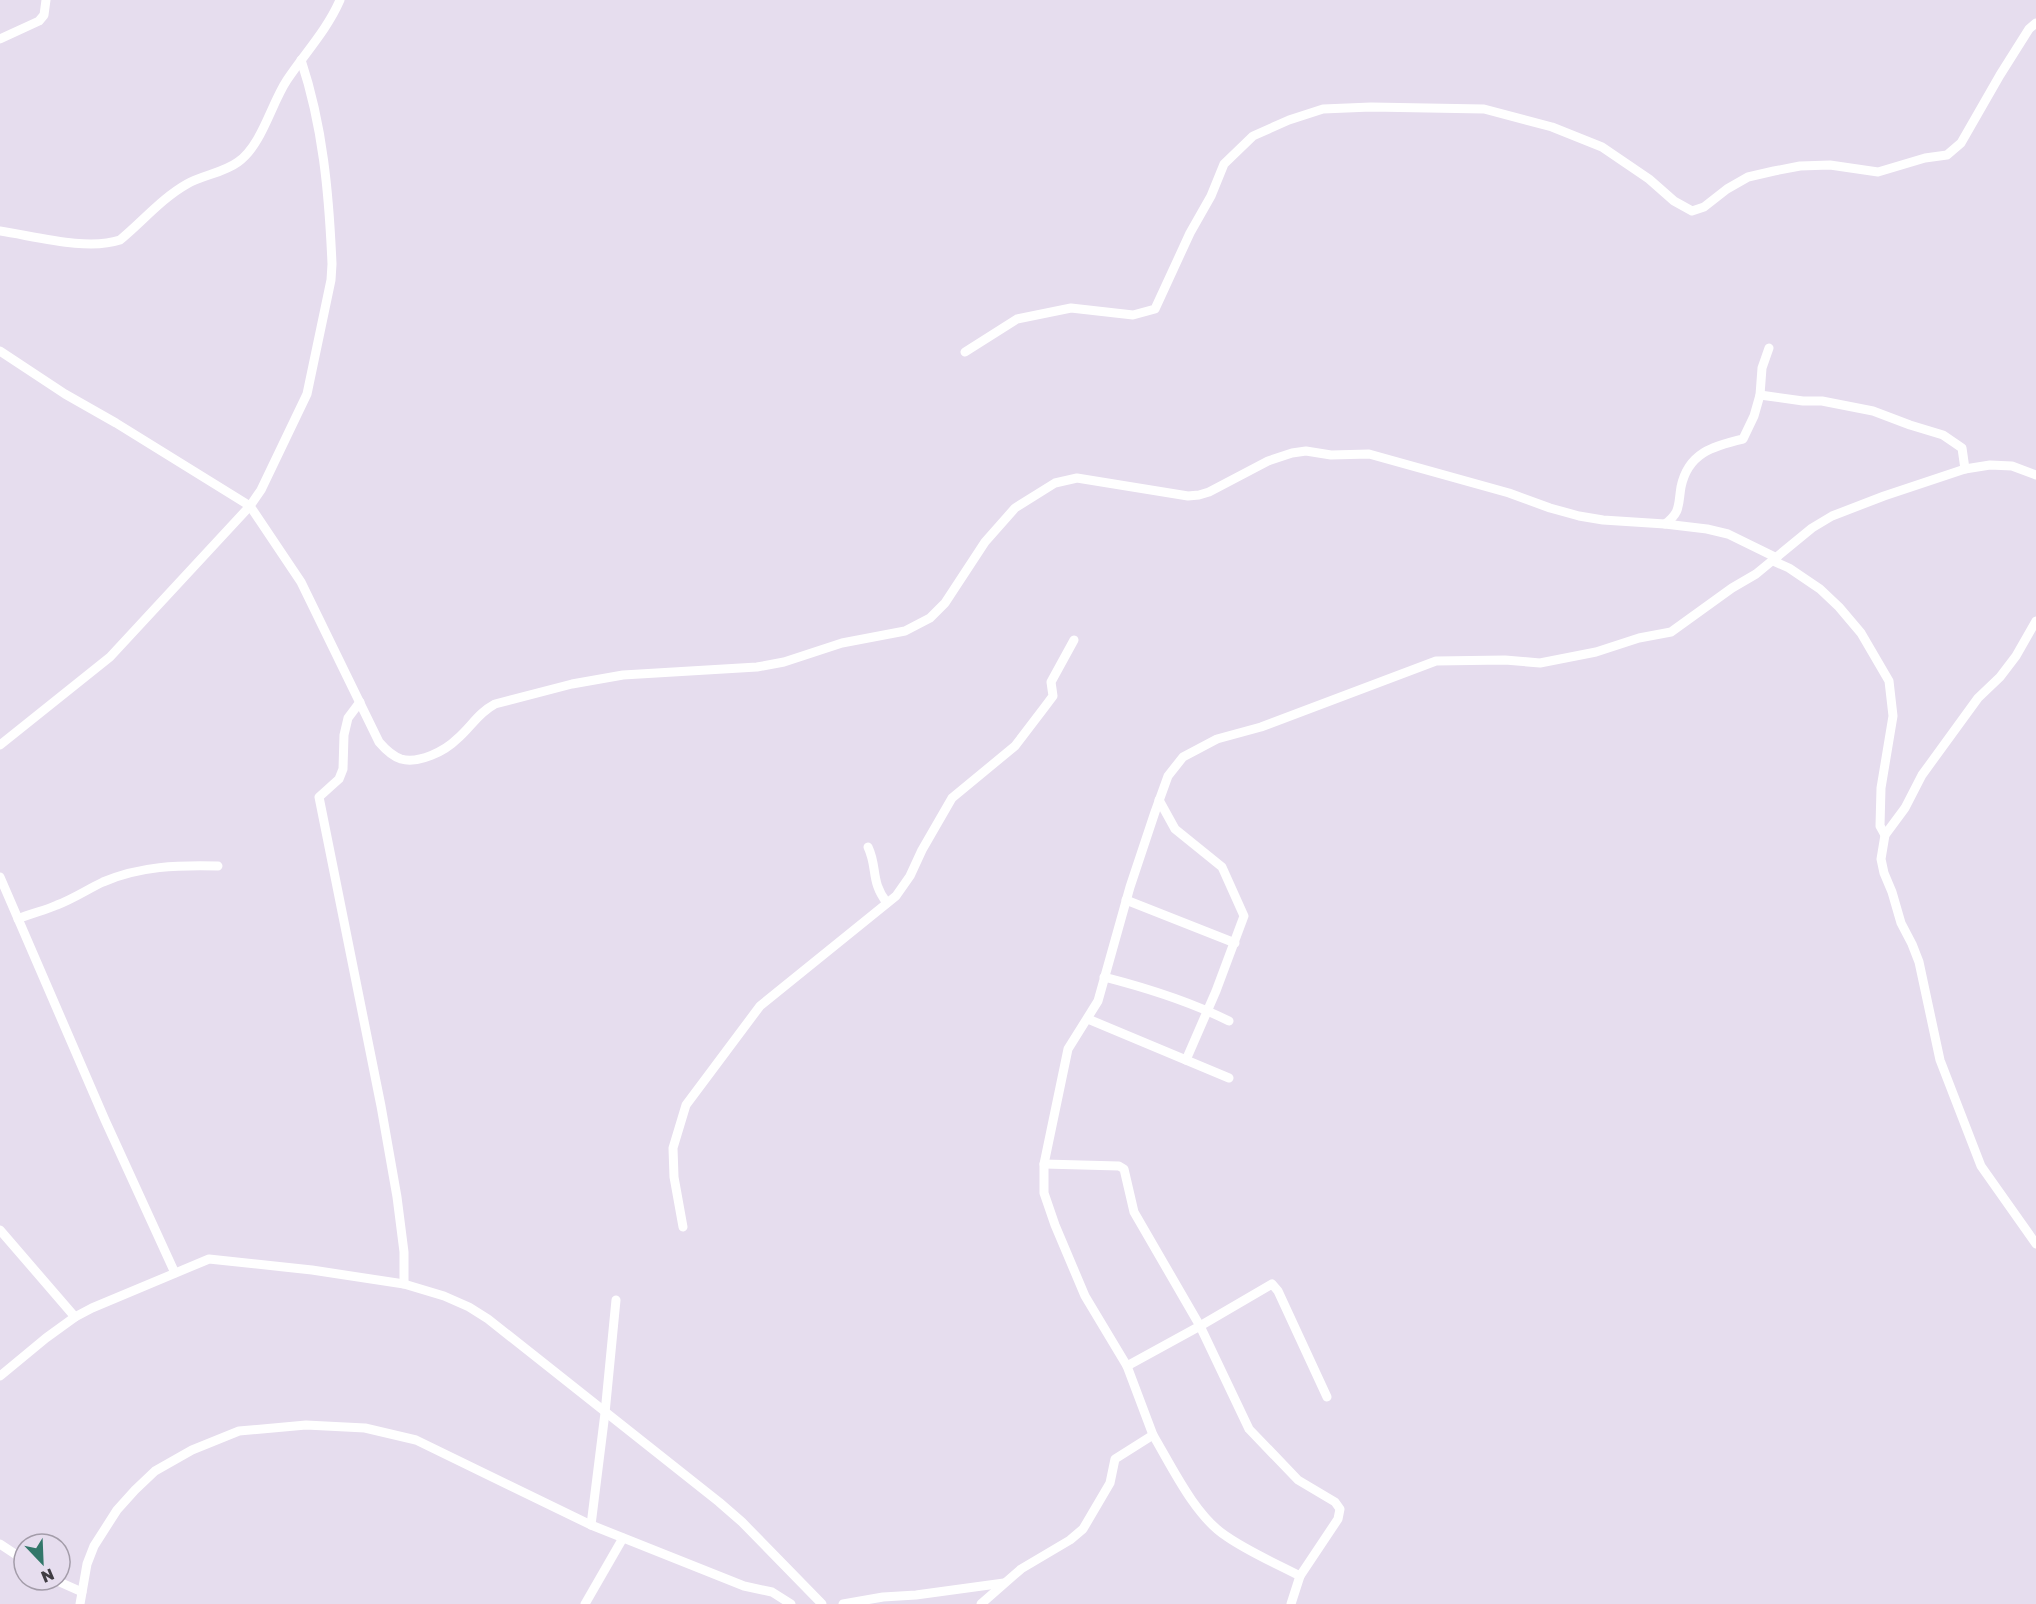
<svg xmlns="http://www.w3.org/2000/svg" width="2036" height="1604" font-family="'Golos Text',sans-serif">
	<rect width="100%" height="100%" fill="#e6ddee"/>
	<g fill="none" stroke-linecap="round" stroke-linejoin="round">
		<!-- street -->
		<g stroke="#fff" stroke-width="9">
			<polyline points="0,39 39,21 44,15 46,0"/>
			<path d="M0,231C34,236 87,251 120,240C142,222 162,198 187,184C203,175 223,173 238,162C262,145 271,104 287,80C305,53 327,30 340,0"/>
			<path d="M0,351L65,394L116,423L250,506L301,582L379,742C385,749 392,756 401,759C419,764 445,751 457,739C471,727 478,713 495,704L572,684L623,675L757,667L784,662L842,643L905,631L930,618L945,603L985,542L1015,508L1055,483L1077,478L1188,496L1199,495L1209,492L1268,461L1292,453L1306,451L1331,455L1369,454L1509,493L1550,508L1579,516L1603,520L1665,524L1707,529L1728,534L1777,558"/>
			<polyline points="965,352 1017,319 1071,308 1133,315 1155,309 1190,233 1211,196 1224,164 1253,136 1289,120 1323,109 1371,107 1484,109 1552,127 1602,147 1649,179 1674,201 1692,211 1704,207 1727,189 1748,177 1774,171 1800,166 1830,165 1878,172 1925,158 1947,155 1961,143 2000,75 2029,29 2036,23"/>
			<polyline points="1760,395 1803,401 1822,401 1873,411 1910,425 1943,435 1962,448 1965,469"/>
			<path d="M1665,524C1681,512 1678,505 1681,487C1688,453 1713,446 1743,439L1754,416L1760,395L1762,368L1769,348"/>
			<polyline points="1773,561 1789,568 1820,589 1839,607 1861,633 1889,681 1893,716 1881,788 1880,826 1885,835"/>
			<polyline points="2036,621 2016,656 2000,677 1978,698 1922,775 1905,808 1885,835 1881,859 1884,873 1892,892 1901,923 1912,944 1919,962 1940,1060 1981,1166 2036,1244"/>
			<polyline points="360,702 348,718 344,735 343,769 339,779 319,797 381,1106 397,1197 404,1252 404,1284"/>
			<path d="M0,745L110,657L250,506L261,490L307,394L331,280L332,264C329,194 323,126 301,60"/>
			<polyline points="1159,800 1175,829 1222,867 1244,916 1216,991 1186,1060"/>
			<path d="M868,847C878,868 870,881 887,903"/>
			<polyline points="0,877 105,1120 175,1273"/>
			<polyline points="1126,900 1235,943"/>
			<path d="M18,919C31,913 44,911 57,905C73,899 88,889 103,882C140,866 178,865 218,866"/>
			<path d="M1104,977C1147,988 1189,1001 1229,1021"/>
			<polyline points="1088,1019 1229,1078"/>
			<polyline points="1044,1164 1119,1166 1124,1169 1134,1212 1200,1326 1249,1429 1298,1480 1335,1502 1340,1509 1338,1519 1300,1576"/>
			<polyline points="683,1227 674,1177 673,1148 686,1105 760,1006 896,896 910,876 922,850 952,798 1015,746 1044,708 1053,696 1051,682 1074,640"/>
			<polyline points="0,1230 75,1317"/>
			<polyline points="1127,1366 1200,1326 1272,1284 1278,1291 1327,1397"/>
			<polyline points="0,1376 46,1338 75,1317 92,1308 209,1259 312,1270 404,1284 444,1296 469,1307 488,1319 719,1502 742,1522 822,1604"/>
			<path d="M1153,1435C1172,1467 1195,1516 1226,1536C1249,1552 1275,1563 1300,1576L1291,1604"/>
			<polyline points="591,1525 605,1413 616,1300"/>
			<polyline points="0,1544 24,1560"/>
			<polyline points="55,1580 82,1592"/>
			<polyline points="80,1604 87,1564 94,1546 117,1510 135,1490 155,1471 192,1450 239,1431 306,1425 365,1428 416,1440 591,1525 744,1586 772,1592 791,1604"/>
			<polyline points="585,1604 623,1538"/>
			<polyline points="843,1604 883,1597 916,1595 1004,1583"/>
			<polyline points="981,1604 1021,1569 1070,1540 1083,1529 1110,1483 1115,1459 1153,1435 1127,1366 1085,1296 1055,1225 1044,1193 1044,1164 1068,1049 1098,1001 1130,887 1155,812 1168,776 1183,757 1217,739 1261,727 1436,661 1505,660 1540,663 1596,652 1639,638 1671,632 1732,588 1756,574 1812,528 1832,516 1884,496 1965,469 1990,465 2012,466 2036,475"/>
		</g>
	</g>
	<!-- north arrow -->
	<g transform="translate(42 1562) rotate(157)"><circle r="28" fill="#e6ddee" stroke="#a39ca9" stroke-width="1.5"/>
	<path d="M0-4.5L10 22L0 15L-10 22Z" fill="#33776a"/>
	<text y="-9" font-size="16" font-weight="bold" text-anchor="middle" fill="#3f3b42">N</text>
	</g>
</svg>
